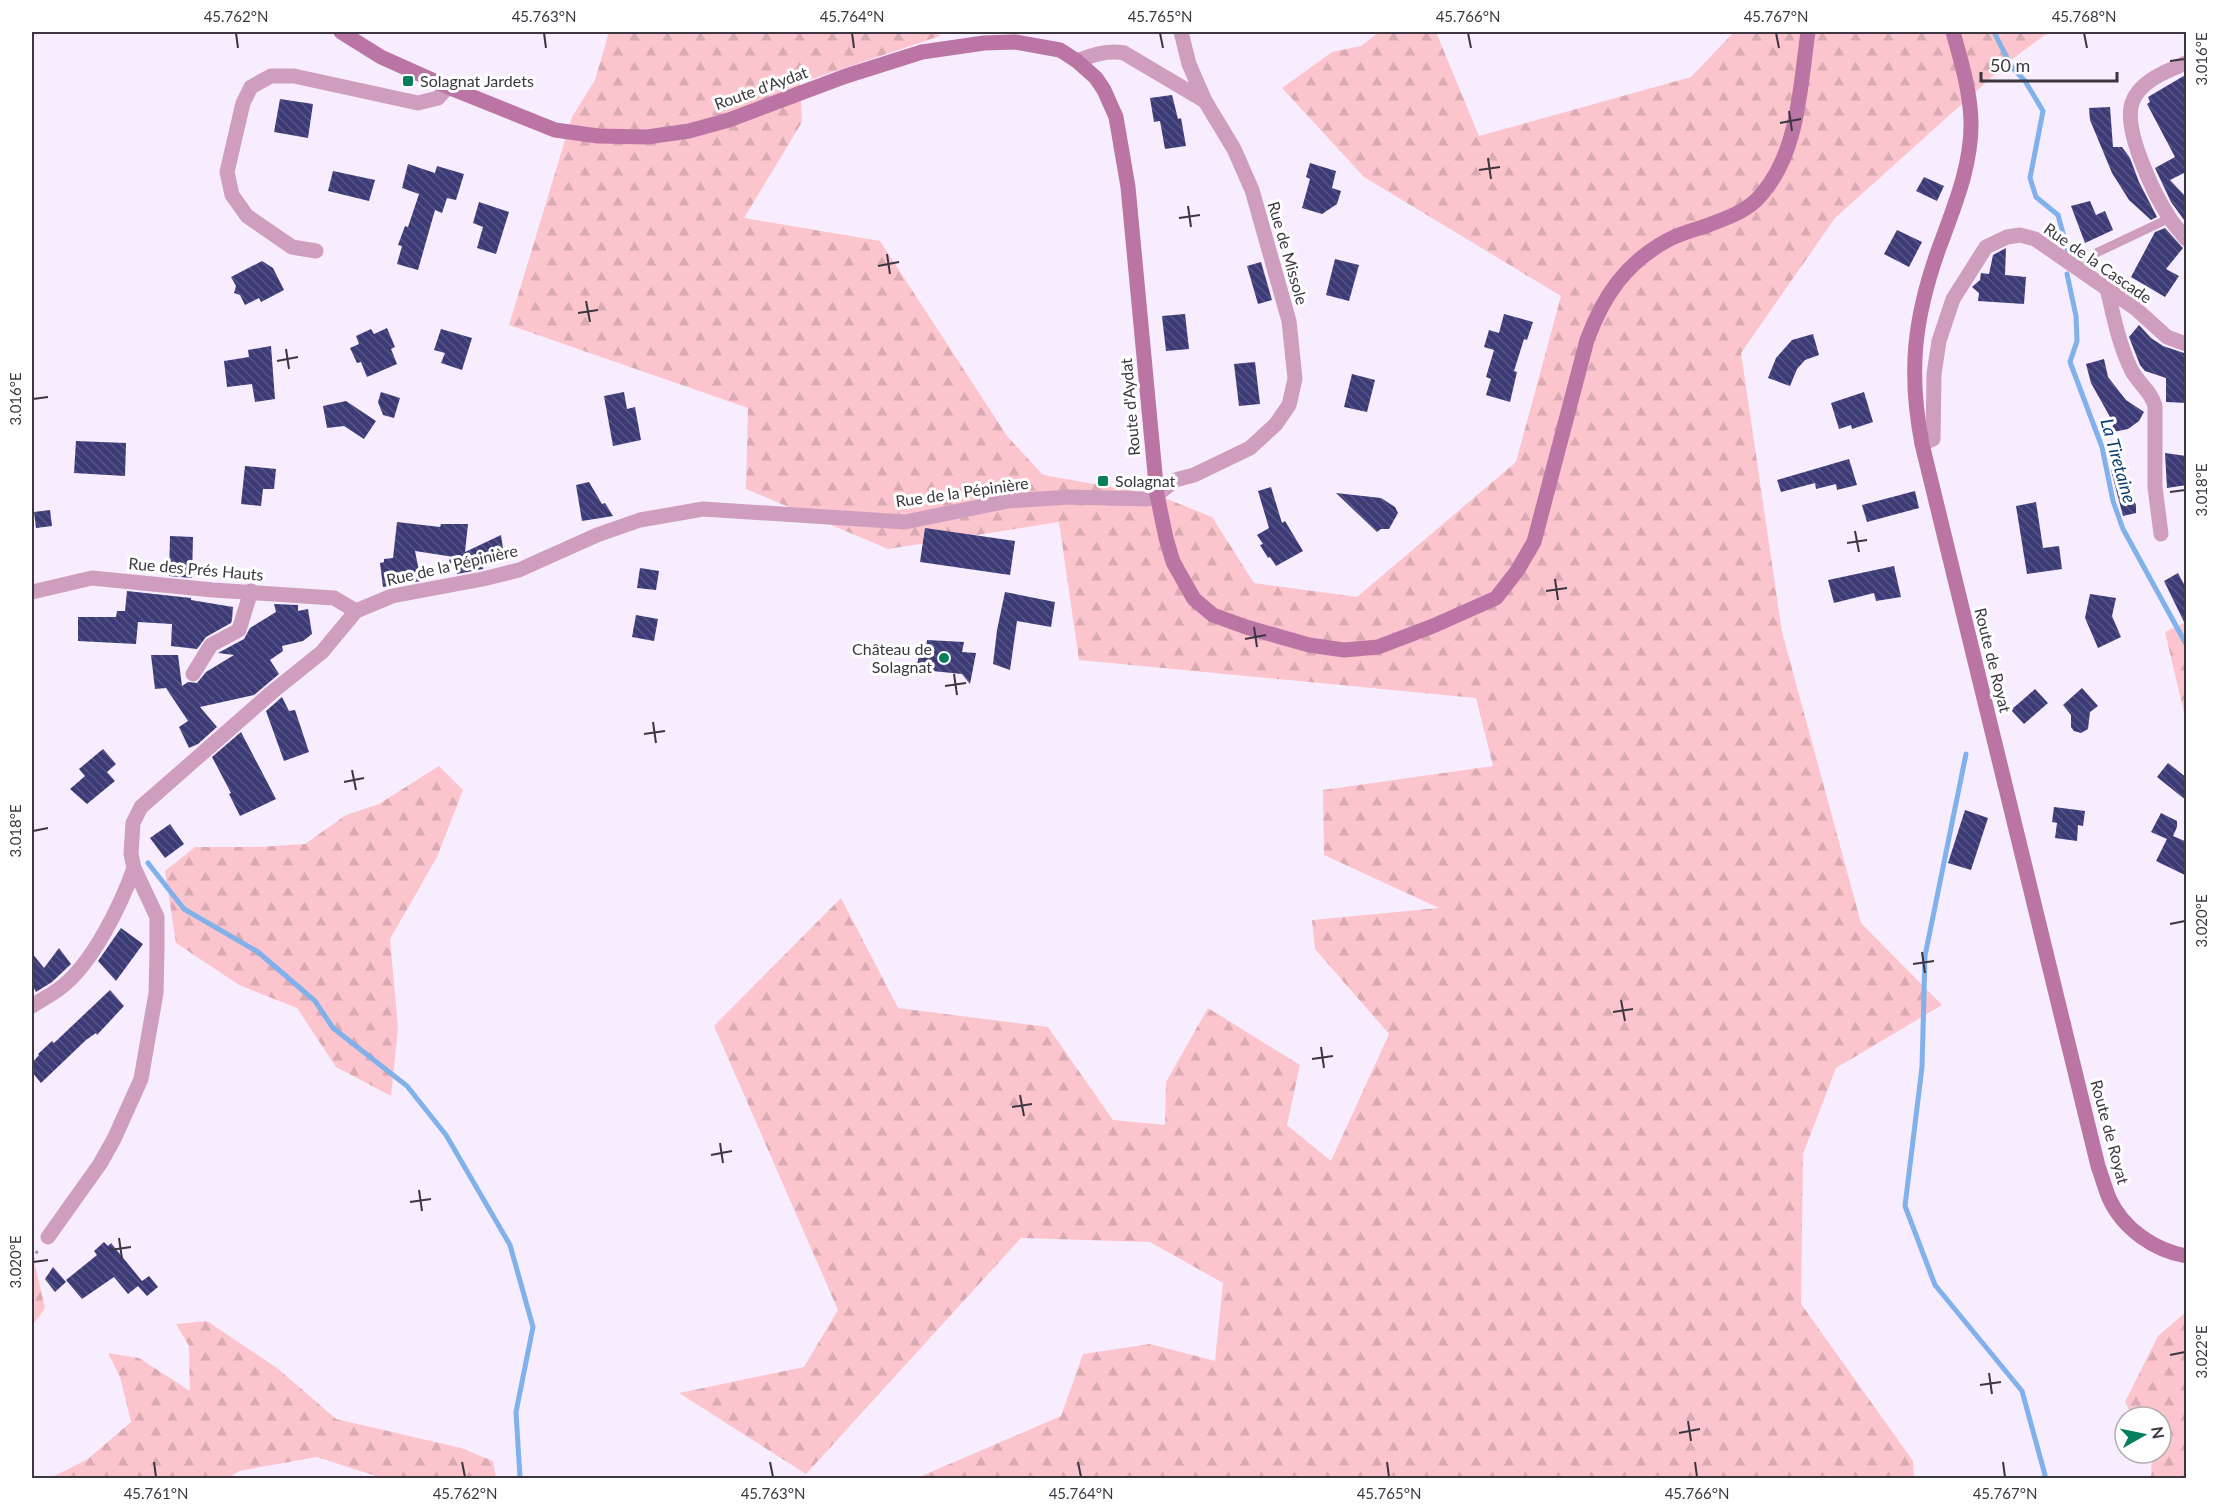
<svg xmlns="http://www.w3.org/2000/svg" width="2218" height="1510" font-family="Lato,sans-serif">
	<defs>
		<pattern id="forest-firs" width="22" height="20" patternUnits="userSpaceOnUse" patternTransform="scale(1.5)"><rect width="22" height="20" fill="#fcc5cd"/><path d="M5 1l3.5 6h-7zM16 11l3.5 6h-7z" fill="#d9aab1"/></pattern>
		<pattern id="building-back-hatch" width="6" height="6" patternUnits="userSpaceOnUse" patternTransform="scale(1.5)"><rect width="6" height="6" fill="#3c3b76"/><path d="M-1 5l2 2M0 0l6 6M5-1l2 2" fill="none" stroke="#575686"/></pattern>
	</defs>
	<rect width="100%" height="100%" fill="#f7edfe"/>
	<!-- forest -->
	<g fill="url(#forest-firs)">
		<polygon points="609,32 937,32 940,36 800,83 802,122 744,218 880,241 1007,436 1043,475 1157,495 1212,517 1254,583 1357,597 1516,462 1561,296 1364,177 1282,88 1332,52 1361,46 1379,32 1436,32 1479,136 1691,77 1734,32 2049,32 2012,59 1835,218 1741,353 1782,632 1861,923 1942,1005 1836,1068 1803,1154 1801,1304 1913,1461 1914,1478 917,1478 1061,1416 1083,1354 1150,1344 1215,1361 1223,1283 1150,1242 1021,1238 806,1474 679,1393 804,1367 838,1310 714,1026 841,898 898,1008 1048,1027 1113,1120 1165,1125 1166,1082 1208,1008 1300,1065 1287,1125 1331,1161 1389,1034 1315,949 1312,920 1439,908 1324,855 1323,790 1493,766 1476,698 1079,660 1059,522 888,549 746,489 748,408 509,325 572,117 595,80"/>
		<polygon points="2186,622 2186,721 2165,632"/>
		<polygon points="439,766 463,790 437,857 390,939 398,1028 391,1096 336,1067 297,1008 239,985 176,943 165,871 195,847 257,847 305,844 346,815 379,804"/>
		<polygon points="32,1253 45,1308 32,1326"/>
		<polygon points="2186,1312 2186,1478 2151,1478 2152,1453 2161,1453 2161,1417 2133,1417 2125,1402 2158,1336"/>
		<polygon points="207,1321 277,1368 336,1419 461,1448 493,1461 496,1478 382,1478 317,1457 239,1471 229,1478 50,1478 88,1459 131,1422 120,1377 108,1353 139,1358 190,1391 189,1346 176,1324"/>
	</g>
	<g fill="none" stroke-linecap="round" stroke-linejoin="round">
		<!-- stream -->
		<g stroke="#80b1ea" stroke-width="5">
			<polyline points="1994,32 2011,66 2025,81 2043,111 2030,178 2036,197 2058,215 2068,252"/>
			<polyline points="2067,274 2076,316 2077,341 2070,362 2102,447 2113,501 2123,529 2186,644"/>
			<polyline points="1966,754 1925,956 1922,1067 1905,1206 1935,1285 2022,1391 2045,1475 2044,1478"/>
			<polyline points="148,863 184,909 258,952 315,1001 333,1028 407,1086 446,1135 510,1245 533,1327 516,1412 520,1478"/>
		</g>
	</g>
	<!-- building -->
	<g fill="url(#building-back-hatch)">
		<polygon points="2187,74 2187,178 2184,173 2170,180 2187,198 2187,224 2171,202 2155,168 2175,157 2147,104 2150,102 2148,97"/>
		<polygon points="1172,95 1178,119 1181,118 1186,146 1165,149 1160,121 1154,122 1150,98"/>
		<polygon points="280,99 313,104 308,138 274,132"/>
		<polygon points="2110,107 2113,147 2122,147 2130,158 2139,182 2157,217 2151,220 2129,200 2112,173 2090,120 2089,108"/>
		<polygon points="1310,163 1336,171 1332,188 1341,191 1337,204 1322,214 1302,208 1310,179 1306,177"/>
		<polygon points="408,164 435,173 437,166 464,174 456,200 447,198 442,213 435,210 418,270 397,264 402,246 398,245 405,226 408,227 419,194 402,188"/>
		<polygon points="333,171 375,180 369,201 328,191"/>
		<polygon points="1924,177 1944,186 1937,201 1916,191"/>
		<polygon points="2090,201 2096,215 2105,211 2113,230 2085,243 2071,206"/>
		<polygon points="479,202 509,212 496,254 477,248 483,227 473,223"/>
		<polygon points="2165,228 2183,248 2166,269 2179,276 2165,297 2131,277 2155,232"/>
		<polygon points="1897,230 1922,242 1909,267 1884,254"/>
		<polygon points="2006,248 2005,275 2026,277 2024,304 1978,301 1979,293 1972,287 1980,280 1981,273 1989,274 1993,255"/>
		<polygon points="1335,259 1359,265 1349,301 1326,295"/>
		<polygon points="262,261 273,268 284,290 261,302 259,298 245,305 240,295 234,293 236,286 231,277"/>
		<polygon points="1261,262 1272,300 1258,304 1247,266"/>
		<polygon points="1185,314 1189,349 1166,351 1162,316"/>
		<polygon points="1504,314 1533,322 1527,340 1524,339 1514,371 1517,372 1510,402 1486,395 1491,379 1486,377 1494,350 1484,347 1489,330 1499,333"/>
		<polygon points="2139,325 2151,338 2163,346 2187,354 2187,403 2166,402 2166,378 2145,371 2140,365 2129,337"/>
		<polygon points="387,328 395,347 391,349 397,364 367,377 361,362 357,363 350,348 359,344 356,336 371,329 374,334"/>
		<polygon points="441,329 472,338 462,370 441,363 445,353 434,350"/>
		<polygon points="1813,334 1819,355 1805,360 1797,369 1790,386 1768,378 1776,358 1792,340"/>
		<polygon points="271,346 275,399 255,402 252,384 227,387 224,361 249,357 248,350"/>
		<polygon points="2104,359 2108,377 2126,400 2144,412 2139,421 2128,429 2108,433 2114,424 2091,383 2086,364"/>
		<polygon points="1255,362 1260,404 1239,406 1234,364"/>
		<polygon points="1352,374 1375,380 1367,412 1344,407"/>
		<polygon points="381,392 400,398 394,418 383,415 378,402"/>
		<polygon points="624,392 627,409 635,407 641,440 613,446 604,396"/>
		<polygon points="1864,392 1873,422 1852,429 1851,425 1839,429 1831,403"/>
		<polygon points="346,401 376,421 364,439 344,426 327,428 323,406"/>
		<polygon points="76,441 126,443 125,476 74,473"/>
		<polygon points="2165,453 2186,456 2184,464 2187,485 2167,488"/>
		<polygon points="1849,459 1857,485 1837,490 1836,484 1816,489 1815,483 1781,492 1777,480"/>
		<polygon points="245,466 276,469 274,489 263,489 261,506 241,504"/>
		<polygon points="2118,468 2136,505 2136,513 2123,516 2111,470"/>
		<polygon points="589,482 602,504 605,503 613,516 582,521 576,485"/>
		<polygon points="1271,487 1282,523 1285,521 1303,551 1276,566 1270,557 1268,558 1260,545 1263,544 1257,535 1269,528 1258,491"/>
		<polygon points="1915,491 1919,508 1867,522 1862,505"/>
		<polygon points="1336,493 1381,498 1395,507 1398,513 1389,529 1381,529 1377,532"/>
		<polygon points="2036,502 2043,548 2059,546 2062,569 2027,574 2016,506"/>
		<polygon points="50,510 52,526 36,528 34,512"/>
		<polygon points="397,522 440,527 441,524 468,524 465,552 501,535 504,555 482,558 483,569 457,574 457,562 450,563 449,560 454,557 415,551 421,581 383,587 380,563 384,562 384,559 393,558"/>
		<polygon points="925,528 1015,541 1010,575 920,562"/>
		<polygon points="170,536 193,537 192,578 169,576"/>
		<polygon points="1894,566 1901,597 1876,601 1874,593 1834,603 1828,580"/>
		<polygon points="640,568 659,571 656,590 637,588"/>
		<polygon points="2178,573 2187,590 2187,628 2164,581"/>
		<polygon points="127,591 191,598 191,600 233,607 232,620 231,623 206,637 197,649 171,646 172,624 138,622 136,644 78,641 78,617 116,617 117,611 125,611"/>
		<polygon points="1005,592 1055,602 1051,627 1017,621 1010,670 993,664 997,630"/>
		<polygon points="2090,594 2116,598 2112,616 2121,637 2098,648 2085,618"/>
		<polygon points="274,604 298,605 298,611 308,609 312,634 303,641 282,646 283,651 270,660 279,674 254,695 200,707 217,727 198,744 189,748 179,727 188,721 166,688 155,689 151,655 178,655 182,686 188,682 197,683 206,672 234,655 218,653 244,639 250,628 276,612"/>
		<polygon points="636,615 658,619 654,641 632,637"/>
		<polygon points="927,640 964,642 962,652 976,653 970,684 962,674 912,669 918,661 919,649 926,649"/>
		<polygon points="2082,688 2098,706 2090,712 2088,729 2081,733 2074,731 2071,727 2071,715 2063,705"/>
		<polygon points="2035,689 2048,703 2024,724 2011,710"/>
		<polygon points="282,697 289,711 295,710 309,752 284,761 266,711"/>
		<polygon points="241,732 276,799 240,816 229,794 231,793 212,757"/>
		<polygon points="103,749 116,764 107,772 115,781 87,804 70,789 85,776 79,769"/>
		<polygon points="2168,763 2187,778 2187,801 2157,777"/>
		<polygon points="2054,807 2085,811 2083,826 2078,825 2077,841 2055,838 2057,823 2052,822"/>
		<polygon points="1965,810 1988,818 1971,870 1948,863"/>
		<polygon points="2161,813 2177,821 2177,827 2173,836 2187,842 2187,876 2156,861 2167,839 2151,832"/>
		<polygon points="170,824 184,844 165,858 150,838"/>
		<polygon points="121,928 143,944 116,981 98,961"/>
		<polygon points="59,948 71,964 52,982 36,992 32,985 32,953 44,968"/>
		<polygon points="110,990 124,1006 97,1035 96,1033 86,1040 41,1083 32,1072 32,1063 39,1055 38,1054 52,1041 54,1043"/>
		<polygon points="104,1242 108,1246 111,1243 142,1281 149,1276 158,1287 147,1296 138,1286 128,1294 114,1277 82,1299 66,1280 97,1255 94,1251"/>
		<polygon points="53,1267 66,1282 55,1292 45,1279"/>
	</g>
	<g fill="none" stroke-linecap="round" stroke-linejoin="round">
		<!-- path -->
		<polyline stroke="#9e96a3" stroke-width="3" stroke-dasharray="3 4.5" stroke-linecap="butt" points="32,1260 38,1250"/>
		<!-- service -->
		<polyline stroke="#cf9ebe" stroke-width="9" points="2081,271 2096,253 2170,218"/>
		<!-- minor -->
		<g stroke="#cf9ebe" stroke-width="15">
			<polyline points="1181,32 1189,64 1205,101"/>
			<path d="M2186,63C2167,71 2139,81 2132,103C2123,130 2154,194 2169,217C2174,225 2181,232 2186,239"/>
			<polyline points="316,251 292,247 247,216 232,195 227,172 243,103 251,87 271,76 294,76 418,103 438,98 448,87"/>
			<path d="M2107,289C2114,317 2119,346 2132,371C2139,384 2151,391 2155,406V487L2161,534"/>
			<polyline points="1922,444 1933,439 1934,374 1939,341 1953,299 1986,247 2007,237 2020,235 2035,239 2135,308 2167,337 2186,344"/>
			<polyline points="32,592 92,578 213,590 334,598 356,611"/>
			<polyline points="193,674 211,645 239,630 251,591"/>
			<path d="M32,1006C41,1000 51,995 59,989C92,965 121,905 134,868"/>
			<path d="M48,1237L100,1164L114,1139L141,1079L156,993L157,951V917L134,868L131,854L133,823L141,807L271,693L322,652L356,611L392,596L483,579L519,570L597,535L640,520L703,509L905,522L1008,501L1070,497L1148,499L1157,495L1175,480L1194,475L1250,448L1276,424L1289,405L1295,379L1289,321L1252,190L1234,149L1205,101L1124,53C1107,50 1092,55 1077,61"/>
		</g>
		<!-- secondary -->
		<g stroke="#bb75a4" stroke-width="15">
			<path d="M341,32L381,57L448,87L555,130L598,136L647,137L689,131L729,120L846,76L922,52L984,43L1015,42L1060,50L1077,61L1096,78L1104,90L1116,117L1128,187L1157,495L1166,538L1173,562L1194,599L1213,615L1246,627L1309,645L1344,650L1378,647L1433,626L1496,598L1517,571L1534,542L1587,340C1603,297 1625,263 1668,240C1679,234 1693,230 1706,226C1726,218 1747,212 1761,195C1799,152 1800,86 1808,32"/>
			<path d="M1953,32C1961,61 1970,90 1971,121C1972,165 1954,207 1939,248C1914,318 1908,372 1922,444L2098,1166C2102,1177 2105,1188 2109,1198C2123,1229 2154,1250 2186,1256"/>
		</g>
	</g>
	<!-- ticks -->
	<path fill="none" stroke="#3b363f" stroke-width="2" d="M236,33L238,48M544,33L546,48M852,33L854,48M1160,33L1163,48M1468,33L1471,48M1776,33L1779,48M2084,33L2087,48M2170,61L2185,59M1789,111L1792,131M1780,123L1801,119M1488,158L1491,179M1479,170L1500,167M1188,206L1191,227M1179,218L1200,215M887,254L890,274M878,266L899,262M586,301L590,322M578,313L598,310M286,349L289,369M277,361L298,357M33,399L48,397M2170,492L2185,490M1855,531L1859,552M1847,543L1867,540M1555,579L1558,600M1546,591L1567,588M1254,627L1257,647M1245,639L1266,635M954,674L957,695M945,686L966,683M653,722L656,743M644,734L665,731M352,770L356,790M344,782L364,778M33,831L48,828M2170,924L2185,921M1922,952L1925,973M1913,964L1934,961M1621,1000L1625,1021M1613,1012L1633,1009M1321,1047L1324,1068M1312,1059L1333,1056M1020,1095L1024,1116M1012,1107L1032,1104M720,1143L723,1163M711,1155L732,1151M419,1190L422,1211M410,1202L431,1199M119,1238L122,1259M110,1250L131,1247M33,1262L48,1260M2170,1355L2185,1352M1989,1373L1992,1394M1980,1385L2001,1382M1688,1421L1691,1441M1679,1433L1700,1429M154,1462L156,1477M462,1462L465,1477M770,1462L773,1477M1078,1462L1081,1477M1387,1462L1389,1477M1695,1462L1697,1477M2003,1462L2005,1477"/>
	<!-- markers -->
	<g fill="#077e5c" stroke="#fefefe" stroke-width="2">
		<rect x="402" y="75" width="12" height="12" rx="3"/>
		<rect x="1097" y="475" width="12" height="12" rx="3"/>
		<circle cx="944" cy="658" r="6"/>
	</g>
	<g text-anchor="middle" stroke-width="6" stroke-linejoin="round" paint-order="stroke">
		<!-- poi labels -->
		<g font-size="16" fill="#3b363f" stroke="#fefefe" text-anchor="start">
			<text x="420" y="87">Solagnat Jardets</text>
			<text x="1115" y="487">Solagnat</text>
			<text x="932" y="655" text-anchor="end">Château de<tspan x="932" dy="18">Solagnat</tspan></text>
		</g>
		<!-- street labels -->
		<g font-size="16" fill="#3b363f" stroke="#fefefe">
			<text transform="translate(761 88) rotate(-20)" y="6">Route d'Aydat</text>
			<text transform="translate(1288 253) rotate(74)" y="6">Rue de Missole</text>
			<text transform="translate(2098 263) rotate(35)" y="6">Rue de la Cascade</text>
			<text transform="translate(1130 407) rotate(-95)" y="6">Route d'Aydat</text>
			<text transform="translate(962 492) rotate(-8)" y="6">Rue de la Pépinière</text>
			<text transform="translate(452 565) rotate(-13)" y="6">Rue de la Pépinière</text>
			<text transform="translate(196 569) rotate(5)" y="6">Rue des Prés Hauts</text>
			<text transform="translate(1993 660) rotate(76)" y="6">Route de Royat</text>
			<text transform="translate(2110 1132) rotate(75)" y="6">Route de Royat</text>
		</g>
		<!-- water labels -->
		<g font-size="18" font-style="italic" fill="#093e71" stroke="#fefefe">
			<text transform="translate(2118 461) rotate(74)" y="6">La Tiretaine</text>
		</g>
	</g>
	<!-- border -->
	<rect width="2218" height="1510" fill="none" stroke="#fefefe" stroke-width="66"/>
	<!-- north arrow -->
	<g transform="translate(2143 1435) rotate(81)"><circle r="28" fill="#fefefe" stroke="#b0aeb2" stroke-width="1.5"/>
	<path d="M0-4.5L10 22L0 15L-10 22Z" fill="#077e5c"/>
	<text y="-9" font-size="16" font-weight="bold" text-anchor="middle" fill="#3b363f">N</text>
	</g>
	<!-- scale -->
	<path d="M1981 72v9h136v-9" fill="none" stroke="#3b363f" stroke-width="3"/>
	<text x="1990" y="72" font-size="18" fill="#3b363f" stroke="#fefefe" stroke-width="4.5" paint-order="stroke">50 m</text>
	<rect x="33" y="33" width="2152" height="1444" fill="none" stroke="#3b363f" stroke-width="2"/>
	<g font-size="15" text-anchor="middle" fill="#3b363f">
		<text x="236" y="22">45.762°N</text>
		<text x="544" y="22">45.763°N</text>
		<text x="852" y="22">45.764°N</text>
		<text x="1160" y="22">45.765°N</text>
		<text x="1468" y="22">45.766°N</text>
		<text x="1776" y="22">45.767°N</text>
		<text x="2084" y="22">45.768°N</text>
		<text transform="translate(2202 59) rotate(-90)" y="5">3.016°E</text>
		<text transform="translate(16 399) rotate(-90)" y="5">3.016°E</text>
		<text transform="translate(2202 490) rotate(-90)" y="5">3.018°E</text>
		<text transform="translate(16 831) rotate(-90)" y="5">3.018°E</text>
		<text transform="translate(2202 921) rotate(-90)" y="5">3.020°E</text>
		<text transform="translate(16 1262) rotate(-90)" y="5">3.020°E</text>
		<text transform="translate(2202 1352) rotate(-90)" y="5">3.022°E</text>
		<text x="156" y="1499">45.761°N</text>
		<text x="465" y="1499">45.762°N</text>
		<text x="773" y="1499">45.763°N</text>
		<text x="1081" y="1499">45.764°N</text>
		<text x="1389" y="1499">45.765°N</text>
		<text x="1697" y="1499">45.766°N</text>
		<text x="2005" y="1499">45.767°N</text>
	</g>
</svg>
